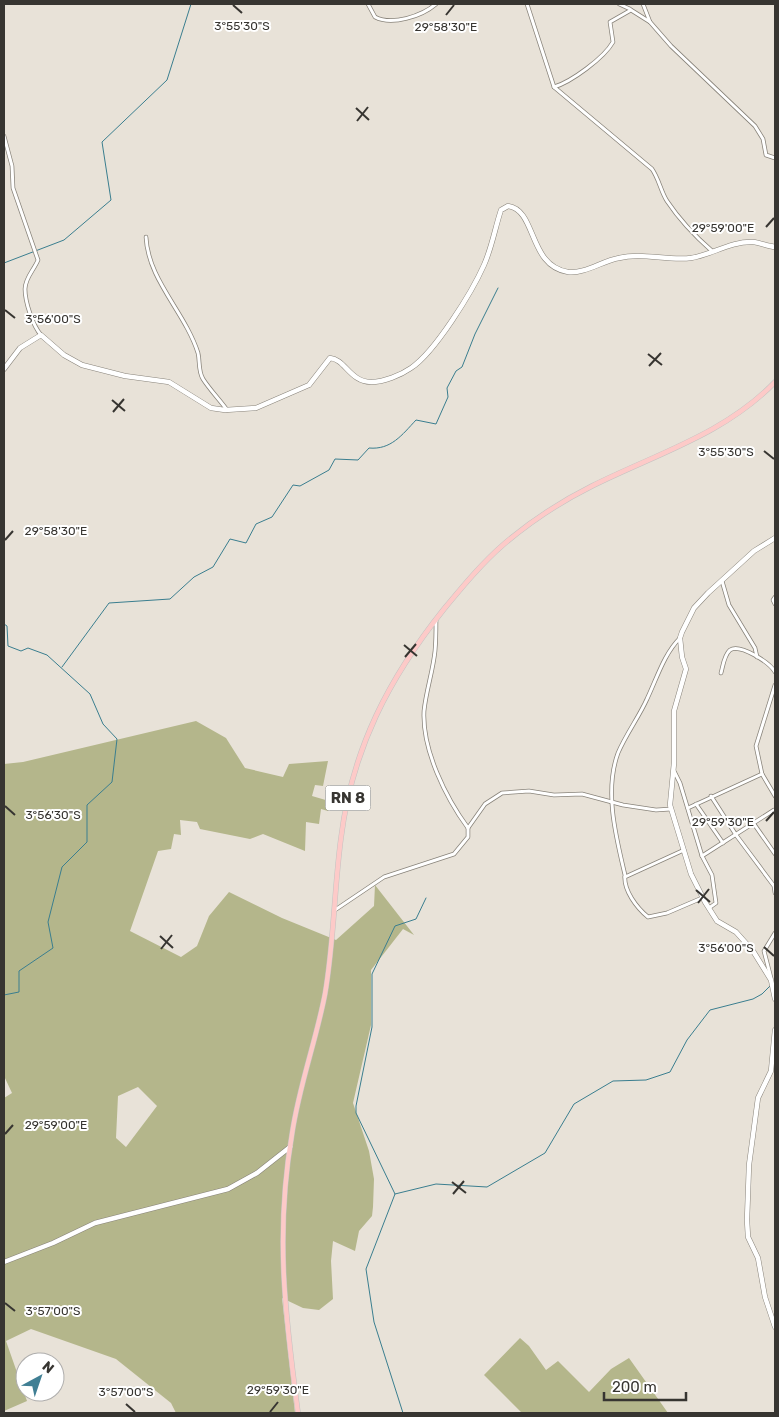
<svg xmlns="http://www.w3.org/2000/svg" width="779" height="1417" font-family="Rubik,sans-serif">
	<rect width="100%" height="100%" fill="#e8e2d8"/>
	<!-- green -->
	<g fill="#b4b68b" fill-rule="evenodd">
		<path d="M196,721L226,738L245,768L283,777L289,764L328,761L323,786L315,785L312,796L329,801L328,811L321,809L319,824L306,822L305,851L263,834L250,839L200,829L197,822L180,820L181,835L174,834L171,849L158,851L130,931L181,957L197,946L209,916L229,892L282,918L336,940L374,906L375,885L414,935L403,929L371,970V1025L353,1103L369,1151L374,1179L373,1207L372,1216L359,1231L355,1251L333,1241L331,1261L333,1299L319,1310L303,1308L282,1298L295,1413H176L171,1403L116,1359L31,1329L6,1341L27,1401L4,1411V1098L12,1093L4,1076V764L23,762ZM138,1087L157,1106L126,1147L116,1138L118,1096Z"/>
		<polygon points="520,1338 529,1346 546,1370 558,1361 589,1392 611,1369 629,1358 668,1413 522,1413 484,1375"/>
	</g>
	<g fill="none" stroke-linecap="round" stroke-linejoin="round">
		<!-- stream -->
		<g stroke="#3a7e8f" stroke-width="1">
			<polyline points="4,263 64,240 111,200 102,142 167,80 191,4"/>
			<polyline points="4,624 7,626 8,646 21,651 28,648 47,655 90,694 103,724 117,739 112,782 87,805 87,842 62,867 48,922 53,948 19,971 19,992 4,995"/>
			<path d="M62,667L109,603L170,599L194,577L213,567L230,539L246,543L256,524L272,517L293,485L300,486L329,470L335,459L358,460L369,448C391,450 402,435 416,420L436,424L448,397L447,388L456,371L462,367L475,334L498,288"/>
			<polyline points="395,1194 436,1184 487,1187 545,1153 574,1104 613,1081 646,1080 670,1072 687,1040 710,1010 753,999 762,994 771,985"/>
			<polyline points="403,1413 374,1322 366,1269 395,1194 356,1113 356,1106 372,1027 372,974 395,926 416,919 426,898"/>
		</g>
		<!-- street casing -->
		<g stroke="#88837a" stroke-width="4.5">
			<g id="street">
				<path d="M368,4L375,17C392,26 422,16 436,4"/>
				<path d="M527,4L554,87C571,82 604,58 613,42L610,22L631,10L650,22L671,46L755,126L763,139L766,155L775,158"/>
				<polyline points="619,4 630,9"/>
				<polyline points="643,4 650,22"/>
				<path d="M554,87L652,169C659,179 661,192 667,201C679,219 696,237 712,251"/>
				<path d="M4,136L12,166L13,188L38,260C34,270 25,278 25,289C25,302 33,326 41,335"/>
				<path d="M146,237C148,280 185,312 198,353C200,361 198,371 203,379C210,390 220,400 227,410"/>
				<polyline points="722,581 729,605 755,648 757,657"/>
				<polyline points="775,597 773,600 775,604"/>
				<path d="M436,620C436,630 436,641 435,651C433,671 426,691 424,711C422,750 446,798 468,828"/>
				<path d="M680,638C664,654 657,678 647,699C639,717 626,734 618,753C604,791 616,837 625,875C623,890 637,908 648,917L667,913L702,898"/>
				<path d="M721,673C723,666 724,655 730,650C740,643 770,663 775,672"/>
				<polyline points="775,685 756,746 762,774 775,796"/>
				<polyline points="674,771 680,783 702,856 712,875 716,903 709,908"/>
				<polyline points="711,796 736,835 774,886 775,893"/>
				<polyline points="696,804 723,843"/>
				<polyline points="688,808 762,774"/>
				<polyline points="754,824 775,854"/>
				<polyline points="702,856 774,810"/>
				<polyline points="625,877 684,850"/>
				<polyline points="335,910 384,877 454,854 468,837 468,828 485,804 502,793 529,791 554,795 582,794 623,805 656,810 671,809"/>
				<polyline points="771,978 764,951 775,933"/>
			</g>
		</g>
		<!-- secondary casing -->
		<g stroke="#88837a" stroke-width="5.5">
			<g id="secondary">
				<path d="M4,369L20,348L41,335L64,355L82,365L125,376L169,382L211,408L225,410L256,408L309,385L330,358C345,359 350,382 371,382C384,382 401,375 411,368C435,352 472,292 484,265C492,247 495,228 501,210L508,206C537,210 528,266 568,272C585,274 602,261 619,258C642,252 667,261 691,258C711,255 731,241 753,242C760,243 768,246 775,247"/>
				<polyline points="775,538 754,551 708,593 694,608 682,632 680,638 682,657 686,669 674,711 674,763 670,805 691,874 705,902 717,921 736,932 753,951 771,980 775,999"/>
				<polyline points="775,1030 771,1071 758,1098 749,1165 747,1220 748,1237 758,1258 765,1297 775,1327"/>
				<polyline points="4,1262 53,1243 95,1223 228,1189 257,1173 290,1147"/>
			</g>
		</g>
		<!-- primary casing -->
		<g stroke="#c3c2c1" stroke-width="5.5">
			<path id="primary" d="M298,1413C285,1315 275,1233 292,1134C299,1086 316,1041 325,994C334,942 334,890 341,838C352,749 389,678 444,609C463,586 482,563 504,544C531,521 560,502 592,486C656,454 725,434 775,382"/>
		</g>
		<!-- street -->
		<use href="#street" stroke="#fff" stroke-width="3"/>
		<!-- secondary -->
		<use href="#secondary" stroke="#fff" stroke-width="4.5"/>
		<!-- primary -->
		<use href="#primary" stroke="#fdcac8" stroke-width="4.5"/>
	</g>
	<!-- ticks -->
	<path fill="none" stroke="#373531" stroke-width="2" d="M233,5L242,13M446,15L454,5M356,108L369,120M357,121L368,107M766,227L774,218M5,310L15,318M648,354L662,365M649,366L661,353M112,400L125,411M113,412L124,399M764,451L774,459M5,540L13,531M404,645L417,656M405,657L416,644M5,806L15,815M766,821L774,812M696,890L710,902M698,903L709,889M160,936L173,948M764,947L774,956M161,949L172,935M5,1134L13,1125M452,1182L466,1193M453,1194L464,1181M5,1303L15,1311M126,1404L135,1412M270,1412L278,1402"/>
	<g text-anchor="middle" stroke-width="4" stroke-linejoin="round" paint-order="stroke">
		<!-- shield labels -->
		<rect fill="#fff" stroke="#73726f" stroke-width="1" x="325.5" y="785.5" width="45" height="25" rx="4"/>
		<g font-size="15" font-weight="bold" fill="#373531">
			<text x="348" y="803">RN 8</text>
		</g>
	</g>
	<g font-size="12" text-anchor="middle" fill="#373531" stroke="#fff" stroke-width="4" stroke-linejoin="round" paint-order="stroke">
		<text x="242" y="30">3°55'30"S</text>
		<text x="446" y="31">29°58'30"E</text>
		<text x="723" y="232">29°59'00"E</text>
		<text x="53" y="323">3°56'00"S</text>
		<text x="726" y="456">3°55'30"S</text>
		<text x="56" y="535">29°58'30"E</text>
		<text x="53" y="819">3°56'30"S</text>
		<text x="723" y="826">29°59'30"E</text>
		<text x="726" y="952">3°56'00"S</text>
		<text x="56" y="1129">29°59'00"E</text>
		<text x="53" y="1315">3°57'00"S</text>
		<text x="278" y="1394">29°59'30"E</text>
		<text x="126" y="1396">3°57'00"S</text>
	</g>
	<!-- border -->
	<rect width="779" height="1417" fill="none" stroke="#373531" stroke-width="10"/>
	<!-- north arrow -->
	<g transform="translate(40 1377) rotate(40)"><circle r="24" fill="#ffffff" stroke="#afaead"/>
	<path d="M0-4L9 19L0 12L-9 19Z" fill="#407f94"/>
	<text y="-8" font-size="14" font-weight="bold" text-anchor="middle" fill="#373531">N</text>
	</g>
	<!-- scale -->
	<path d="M604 1392v8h82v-8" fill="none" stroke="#373531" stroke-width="2.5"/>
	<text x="612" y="1392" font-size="15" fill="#373531" stroke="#ffffff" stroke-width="4" paint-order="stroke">200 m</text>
</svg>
